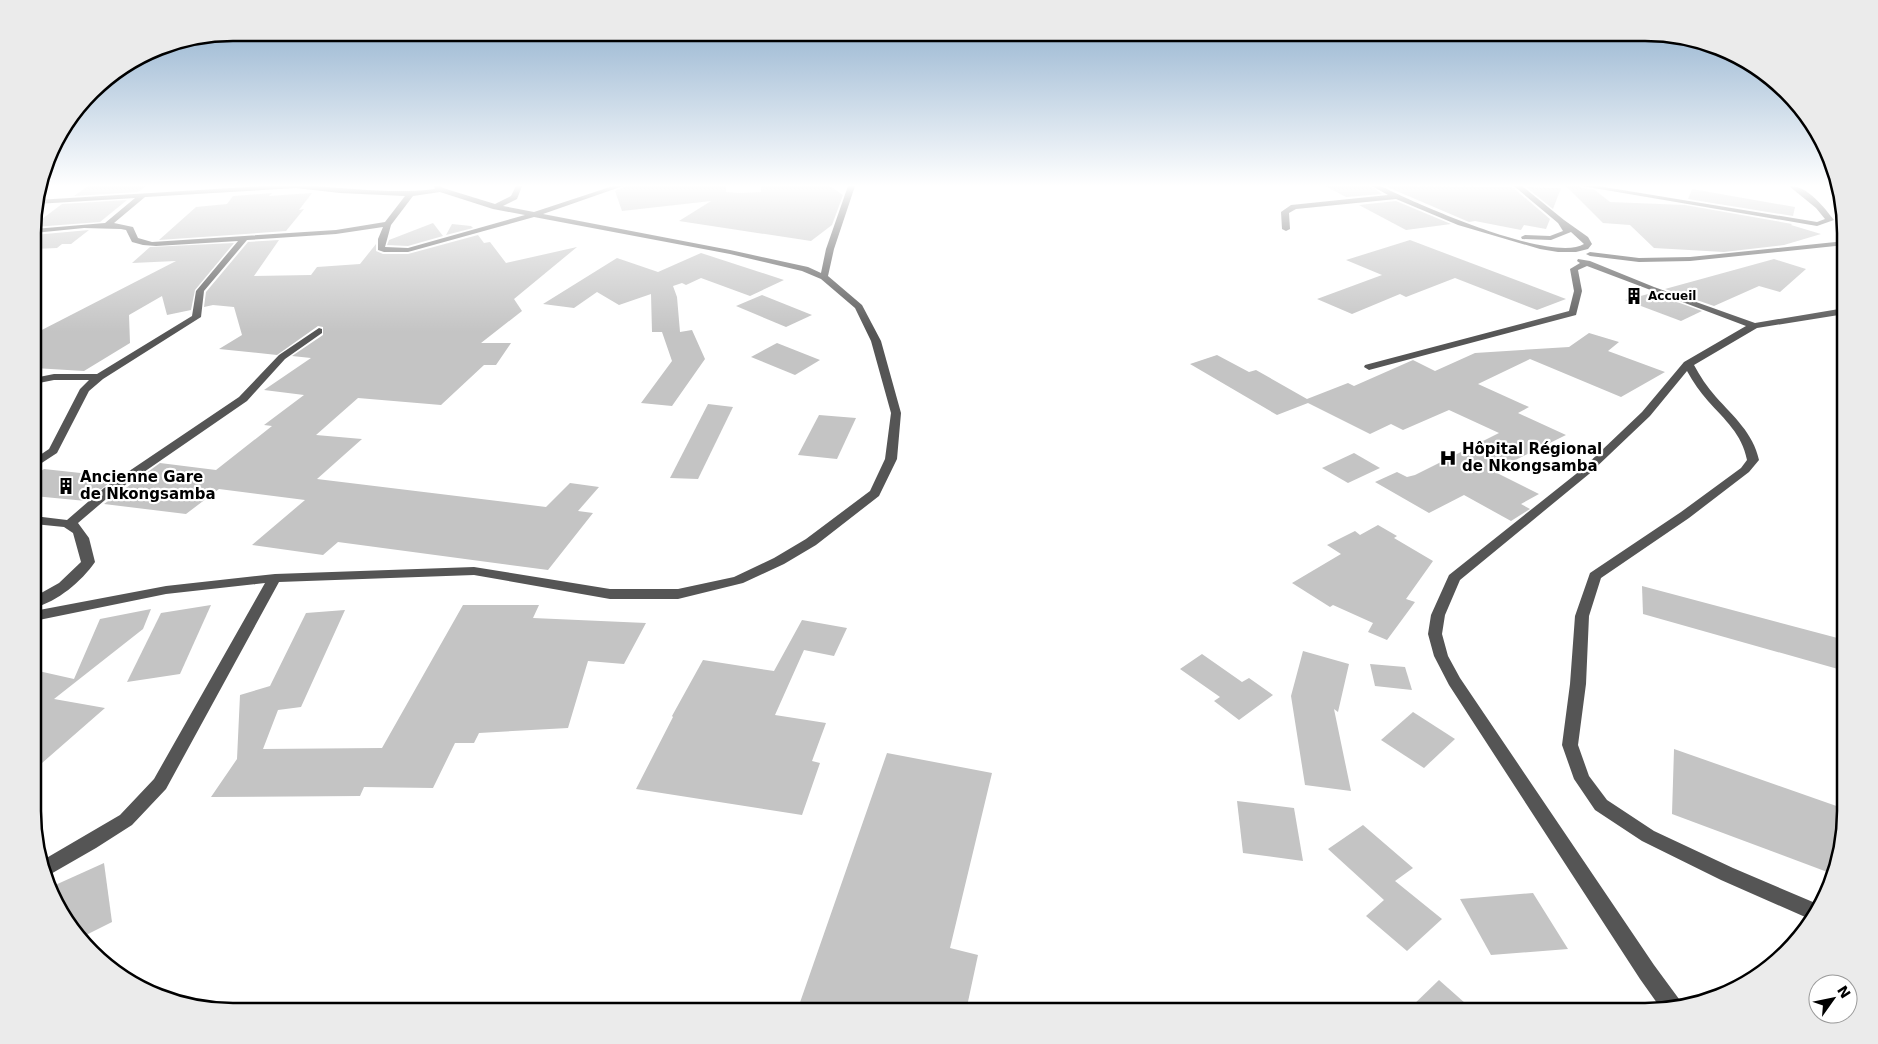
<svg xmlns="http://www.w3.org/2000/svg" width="1878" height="1044" font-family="'DejaVu Sans',sans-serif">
	<rect width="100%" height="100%" fill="#fff"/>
	<!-- building -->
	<g fill="#c4c4c4">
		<polygon points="88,186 146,186 138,192 74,196"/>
		<polygon points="625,186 726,186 726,192 740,193 761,192 761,186 830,186 843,195 832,225 811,241 679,221 711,201 622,211 615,191"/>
		<polygon points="1325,186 1370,186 1382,194 1346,197"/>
		<polygon points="1385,186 1512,187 1550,219 1546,229 1524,225 1521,230 1475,221 1469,222"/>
		<polygon points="1566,186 1580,186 1582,188 1595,190 1610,202 1685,205 1792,224 1791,225 1821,234 1784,245 1724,252 1654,248 1630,225 1603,223"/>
		<polygon points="1526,187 1561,188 1553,209"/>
		<polygon points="1692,189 1795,207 1793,216 1688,199"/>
		<polygon points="272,193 269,196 312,193 299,210 304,209 286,231 159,240 196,207 227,204 233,196"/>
		<polygon points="127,200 100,222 34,227 34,225 62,204"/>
		<polygon points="1396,201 1451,224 1406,230 1359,205"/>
		<polygon points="433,223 443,236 408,246 387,245 389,240"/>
		<polygon points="452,224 471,226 473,228 446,235"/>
		<polygon points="89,230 71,244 62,244 57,248 34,249 34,235"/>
		<polygon points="478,235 484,243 490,242 506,263 577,247 514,299 522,311 481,343 511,343 496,365 484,365 441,405 358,398 316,435 362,439 317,479 546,507 570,483 599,487 578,511 593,513 548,570 338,542 323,555 252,545 305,500 219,489 186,514 104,504 160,463 216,470 272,426 264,425 304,395 264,390 311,358 292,356 323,335 323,327 318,326 277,355 219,349 242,335 234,307 213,305 204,307 206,292 248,242 279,240 254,276 311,275 317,267 360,264 376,244 376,251 383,254 408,254"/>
		<polygon points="1410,240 1566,299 1537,310 1455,278 1406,297 1400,294 1352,314 1317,299 1382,275 1346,260"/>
		<polygon points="234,243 195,290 191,310 167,315 162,296 129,315 130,343 84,371 34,368 34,334 176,261 132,263 150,247"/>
		<polygon points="701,253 784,280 750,296 701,278 686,285 682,283 673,286 677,297 680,332 692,330 705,359 672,406 641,403 672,361 662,332 652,332 651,294 619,305 597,292 574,308 543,304 617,258 658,272"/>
		<polygon points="1774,259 1806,269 1780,292 1759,286 1714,306 1665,289"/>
		<polygon points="1652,293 1702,311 1681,321 1625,300"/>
		<polygon points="762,295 812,315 786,327 736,306"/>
		<polygon points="1589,333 1619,342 1608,351 1665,372 1621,397 1530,359 1478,384 1529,407 1518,413 1566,435 1493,471 1539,494 1521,504 1530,509 1511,521 1464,495 1429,513 1375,482 1397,472 1407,477 1415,475 1499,433 1449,410 1403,430 1391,424 1370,434 1308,403 1277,415 1190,364 1217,355 1249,372 1256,370 1307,399 1348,383 1354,386 1413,360 1435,371 1475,353 1569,347"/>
		<polygon points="777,343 820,360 795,375 751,357"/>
		<polygon points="708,404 733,407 698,479 670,478"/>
		<polygon points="819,415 856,418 837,459 798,455"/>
		<polygon points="1354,453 1380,468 1348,483 1322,468"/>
		<polygon points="44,469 117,477 86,501 34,496 34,476"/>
		<polygon points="1378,525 1397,536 1394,538 1433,561 1406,599 1415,602 1387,640 1368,632 1373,623 1333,605 1330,607 1292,583 1341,554 1327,545 1355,531 1360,535"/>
		<polygon points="1642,586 1845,640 1845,671 1643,614"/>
		<polygon points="211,605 180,674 127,682 161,613"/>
		<polygon points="463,605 539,605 533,618 646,623 624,664 588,661 568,728 479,733 474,743 455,743 433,788 364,787 360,796 211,797 237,759 240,695 270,686 306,613 345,610 301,707 278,710 263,749 382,748"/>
		<polygon points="151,609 143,629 54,699 105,708 34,770 34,670 74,679 100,619"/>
		<polygon points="802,620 847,628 834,656 804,650 775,715 826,723 812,761 820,763 802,815 636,789 673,717 672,716 703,660 774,671"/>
		<polygon points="1303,651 1349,664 1338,712 1334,709 1351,791 1305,785 1291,696"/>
		<polygon points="1202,654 1242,682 1249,678 1273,695 1239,720 1214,701 1220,697 1180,669"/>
		<polygon points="1370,664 1405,667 1412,690 1375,686"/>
		<polygon points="1413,712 1455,739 1424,768 1381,740"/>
		<polygon points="1674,749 1845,809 1845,823 1830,873 1672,814"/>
		<polygon points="887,753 992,773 950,948 978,955 966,1011 797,1011"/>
		<polygon points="1237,801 1294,808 1303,861 1243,853"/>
		<polygon points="1363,825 1413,868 1395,881 1442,919 1407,951 1366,916 1384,900 1328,849"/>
		<polygon points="104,863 112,922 82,937 67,922 53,886"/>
		<polygon points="1533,893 1568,949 1491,955 1460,899"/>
		<polygon points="1439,980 1474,1011 1407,1011"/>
	</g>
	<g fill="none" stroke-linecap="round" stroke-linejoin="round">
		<!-- minor -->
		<g fill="#555" fill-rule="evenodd">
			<path d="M264,186C281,186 298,185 315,186C356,189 395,194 435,189L434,186H440L443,188L495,204L511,196L516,186H522L517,199L503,206L534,212L613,186H623L543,214L730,250L808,267L821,273L826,249L848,186H855L834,249L828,276L862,305L881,341L901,413L897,459L879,496L816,545L784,564L743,583L678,599H610L474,575L279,582L166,789L132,825L96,848L49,875L43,860L120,815L154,779L265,583L166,594L34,621V611L166,586L275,574L474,567L610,589H678L734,577L774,558L806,539L870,491L885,459L891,413L871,341L855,308L821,279L802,271L730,254L534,217L408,252H384L378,250V239L383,227L336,234L247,240L204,291L201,317L103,379L89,391L57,453L34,468V459L49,449L80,389L89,380H54L34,384V378L54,374H97L192,316L196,291L238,241L156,246L143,245L132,242L126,230L121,229L84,228L34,233V229L105,223L135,198L36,204L37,200ZM296,188L340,193L405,196L385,222L336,230L152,242L138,238L133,227L114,223L145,197ZM440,192L493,209L525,215L408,248L385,247L391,225L413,196Z"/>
			<path d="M1372,186H1381C1414,203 1552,264 1584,244L1571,232L1551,240L1522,239L1521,237L1525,235L1550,236L1563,231L1558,223L1514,186H1522L1564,220L1588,237L1592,244L1588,249L1576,252H1558L1540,249L1458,225L1396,199L1296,209L1289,213L1290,229L1286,231L1282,229L1281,212L1291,205L1388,195Z"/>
			<path d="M1582,186H1598L1817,222L1825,219L1816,208L1789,186C1807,185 1824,207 1834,220L1817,226Z"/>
			<polygon points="1845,241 1845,245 1690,261 1639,262 1590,256 1586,254 1590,252 1639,258 1690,257"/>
			<path d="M1578,259L1590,261L1654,287L1755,323L1845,308V314L1757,328L1694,365C1700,376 1707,387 1716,397C1734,417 1753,433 1759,460L1749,472L1689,518L1601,578L1589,616L1586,684L1578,745L1589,776L1607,800L1654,831L1733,868L1820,905L1812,920L1721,880L1642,841L1595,810L1574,779L1562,745L1570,684L1575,616L1590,573L1681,512L1741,468L1747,460C1742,434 1725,420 1708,401C1700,392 1693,382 1687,371L1650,416L1589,474L1460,580L1445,615L1442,634L1448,656L1460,678L1654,965L1679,999L1681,1004L1662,1010L1640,979L1449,685L1434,656L1428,634L1431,615L1449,575L1581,470L1642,412L1684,362L1746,326L1587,266L1578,270L1582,291L1576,315L1369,370L1364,367L1365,365L1569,311L1574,291L1570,269L1580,263L1577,261Z"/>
			<path d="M319,328L322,329V333L285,359L247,401L112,494L78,523L89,538L95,562C81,582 58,601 34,608V597L59,583L81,562L73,533L64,527L34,524V516L67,520L104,488L239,397L279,355Z"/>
		</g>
	</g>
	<!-- sky -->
	<linearGradient id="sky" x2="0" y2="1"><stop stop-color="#8cadcc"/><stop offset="0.56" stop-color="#fff"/><stop offset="1" stop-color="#fff" stop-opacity="0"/></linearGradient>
	<rect width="1878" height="332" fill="url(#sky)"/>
	<!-- icons -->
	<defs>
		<g id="building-bare" transform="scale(1.35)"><path d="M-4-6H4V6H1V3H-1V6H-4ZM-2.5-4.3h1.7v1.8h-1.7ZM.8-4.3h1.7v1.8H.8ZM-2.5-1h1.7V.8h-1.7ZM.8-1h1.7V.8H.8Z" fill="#000" stroke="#fff" stroke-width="2.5" paint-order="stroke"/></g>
		<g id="hospital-bare" transform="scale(1.35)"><path d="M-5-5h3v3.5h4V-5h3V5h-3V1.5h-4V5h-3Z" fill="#000" stroke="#fff" stroke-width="2.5" paint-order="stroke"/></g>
	</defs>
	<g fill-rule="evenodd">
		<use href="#building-bare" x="1634" y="296"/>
		<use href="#hospital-bare" x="1448" y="458"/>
		<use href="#building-bare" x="66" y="486"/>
	</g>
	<g text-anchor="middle" stroke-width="4.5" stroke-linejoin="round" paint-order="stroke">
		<!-- far-poi labels -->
		<g font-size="12" font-weight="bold" fill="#000" stroke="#fff" text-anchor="start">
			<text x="1648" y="300">Accueil</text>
		</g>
		<!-- poi labels -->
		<g font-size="15" font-weight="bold" fill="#000" stroke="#fff" text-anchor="start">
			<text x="1462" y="454">Hôpital Régional<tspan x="1462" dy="17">de Nkongsamba</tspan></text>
			<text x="80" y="482">Ancienne Gare<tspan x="80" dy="17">de Nkongsamba</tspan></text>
		</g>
	</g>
	<!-- crop -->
	<path d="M0 0H1878V1044H0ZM233 41H1645A192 192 0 0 1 1837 233V811A192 192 0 0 1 1645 1003H233A192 192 0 0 1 41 811V233A192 192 0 0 1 233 41Z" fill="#ebebeb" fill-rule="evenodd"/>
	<path fill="none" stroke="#000" stroke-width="2.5" d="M233 41H1645A192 192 0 0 1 1837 233V811A192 192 0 0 1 1645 1003H233A192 192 0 0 1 41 811V233A192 192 0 0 1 233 41Z"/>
	<!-- north arrow -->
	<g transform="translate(1833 999) rotate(57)"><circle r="24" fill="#ffffff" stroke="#999999"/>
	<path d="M0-4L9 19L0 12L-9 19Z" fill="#000000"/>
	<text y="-8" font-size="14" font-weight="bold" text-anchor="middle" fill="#000000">N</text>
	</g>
</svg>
